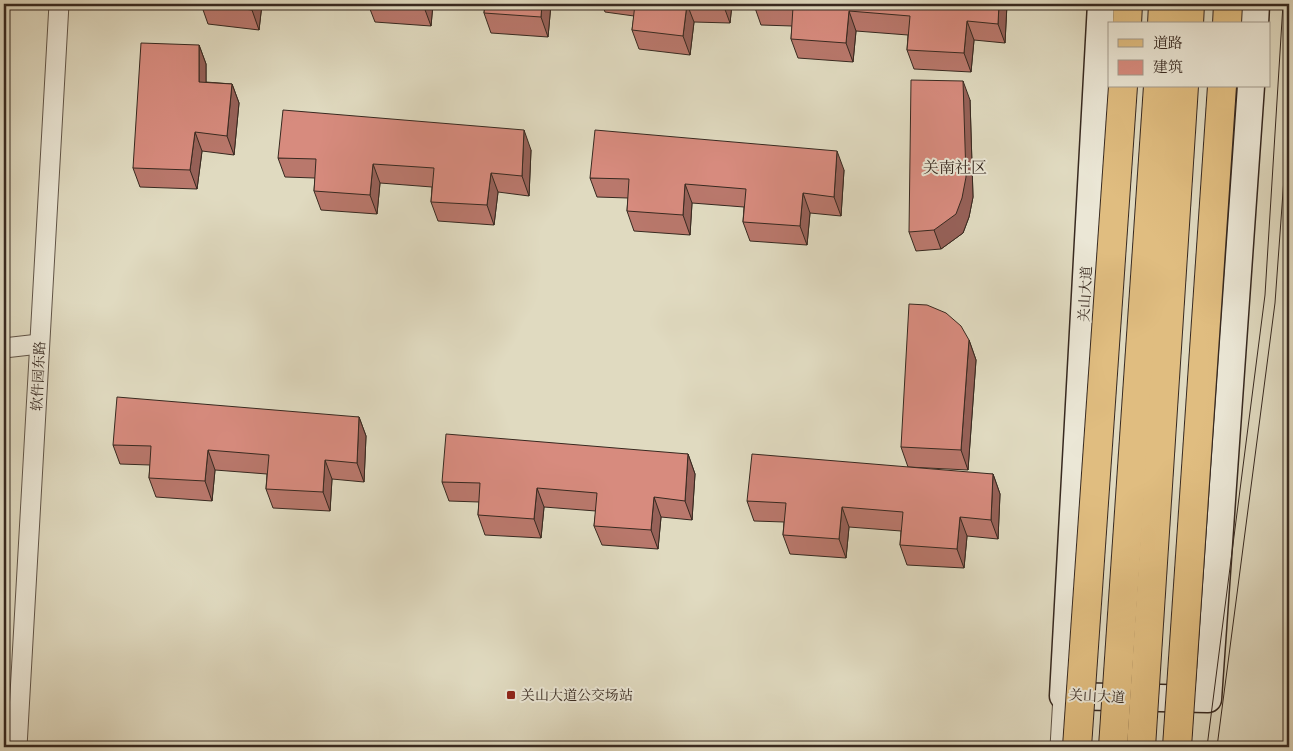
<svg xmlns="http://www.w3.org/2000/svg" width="1293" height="751" font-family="'Libre Caslon Text','Noto Serif SC',serif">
	<rect width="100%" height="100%" fill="#e0dac0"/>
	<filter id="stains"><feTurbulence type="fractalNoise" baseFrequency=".004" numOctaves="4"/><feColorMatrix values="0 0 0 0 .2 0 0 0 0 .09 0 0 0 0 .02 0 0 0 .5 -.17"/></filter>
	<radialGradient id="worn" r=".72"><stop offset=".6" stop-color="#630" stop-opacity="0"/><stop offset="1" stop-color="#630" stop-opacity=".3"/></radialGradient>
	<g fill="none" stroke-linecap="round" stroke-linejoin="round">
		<!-- minor casing -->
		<g stroke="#615548" stroke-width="21">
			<g id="minor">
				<polyline points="4,348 39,344"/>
				<polyline points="17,747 59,4"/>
				<polyline points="1060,747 1063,696"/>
			</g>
		</g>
		<!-- secondary casing -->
		<g stroke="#372920" stroke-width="29">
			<g id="secondary">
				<polyline points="1101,4 1063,696 1208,699 1251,86"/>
				<polyline points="1255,24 1256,4"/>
			</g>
		</g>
		<!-- primary casing -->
		<g stroke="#372920" stroke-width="30">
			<g id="primary">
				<polyline points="1127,24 1128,4"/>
				<polyline points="1162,24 1163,4"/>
				<polyline points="1189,24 1190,4"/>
				<polyline points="1227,24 1228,4"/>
			</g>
		</g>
		<!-- minor -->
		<use href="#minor" stroke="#ebe7d6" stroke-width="19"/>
		<!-- secondary -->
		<use href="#secondary" stroke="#ebe7d6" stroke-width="26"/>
		<!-- primary -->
		<use href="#primary" stroke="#e0bd80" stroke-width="28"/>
		<!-- tram -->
		<g stroke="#372920" stroke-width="1">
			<polyline points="1207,747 1265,295 1283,4"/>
			<polyline points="1217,747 1275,303 1289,109"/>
		</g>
		<!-- primary-bridge casing -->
		<g stroke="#372920" stroke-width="30" stroke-linecap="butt">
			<g id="primary-bridge">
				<polyline points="1077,747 1123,86"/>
				<polyline points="1113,747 1158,86"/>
				<polyline points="1141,747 1184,86"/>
				<polyline points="1177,747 1222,86"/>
			</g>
		</g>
		<!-- primary-bridge -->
		<use href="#primary-bridge" stroke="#e0bd80" stroke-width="28"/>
	</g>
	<!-- wall -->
	<g fill="#b9786c" stroke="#372920">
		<polygon points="201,4 262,4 259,30 208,24"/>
		<polygon points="368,4 433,4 431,26 375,22"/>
		<polygon points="485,4 583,4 583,7 551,4 548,37 491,33 484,13"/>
		<polygon points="602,4 732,4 730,23 694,22 690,55 639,49 632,30 634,16 605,12"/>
		<polygon points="1007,4 1005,43 974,40 971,72 914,69 907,50 908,35 856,31 853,62 798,58 791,39 792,26 761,25 754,5"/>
		<polygon points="199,45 206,64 206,82 232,84 239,103 234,155 202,151 197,189 140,187 133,168"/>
		<polygon points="970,100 973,197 969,217 963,233 941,249 916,251 909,232"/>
		<polygon points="531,150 529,196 498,192 494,225 438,221 431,202 432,187 380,183 377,214 321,210 314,191 315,178 285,177 278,158"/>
		<polygon points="844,170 841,216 810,213 807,245 750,241 743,222 744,207 692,203 690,235 634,231 627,211 628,198 597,197 590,178"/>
		<polygon points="969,340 976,360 968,470 908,467 901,447"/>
		<polygon points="359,417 366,436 364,482 332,479 330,511 273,508 266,489 267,474 215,470 212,501 156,497 149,478 150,465 120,464 113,445"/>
		<polygon points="688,454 695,474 692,520 661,517 658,549 602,545 594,526 596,511 544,507 541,538 485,535 478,515 479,502 449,501 442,482"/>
		<polygon points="993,474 1000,494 998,539 967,536 964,568 907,565 900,545 901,531 849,527 846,558 790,554 783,535 784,522 754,521 747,501"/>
	</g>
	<!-- shaded-wall -->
	<g fill="#966158" stroke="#372920">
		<polygon points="253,4 262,4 259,30 252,10"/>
		<polygon points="424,4 433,4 431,26 424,7"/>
		<polygon points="542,4 551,4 548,37 541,17"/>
		<polygon points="687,4 694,22 690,55 683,36"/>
		<polygon points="723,4 732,4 730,23"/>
		<polygon points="999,4 1007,4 1005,43 998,24"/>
		<polygon points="849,11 856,31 853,62 846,43"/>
		<polygon points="967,21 974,40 971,72 964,53"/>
		<polygon points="199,45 206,64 206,101 199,82"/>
		<polygon points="963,81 970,100 973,197 969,217 963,233 941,249 934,230"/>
		<polygon points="232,84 239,103 234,155 227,136"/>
		<polygon points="524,130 531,150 529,196 522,176"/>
		<polygon points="195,132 202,151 197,189 190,170"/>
		<polygon points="837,151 844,170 841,216 834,197"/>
		<polygon points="373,164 380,183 377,214 370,195"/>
		<polygon points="491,173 498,192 494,225 487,205"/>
		<polygon points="685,184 692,203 690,235 683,215"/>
		<polygon points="803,193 810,213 807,245 800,226"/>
		<polygon points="969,340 976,360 968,470 961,450"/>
		<polygon points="359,417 366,436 364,482 357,463"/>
		<polygon points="208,450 215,470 212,501 205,481"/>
		<polygon points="688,454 695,474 692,520 685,501"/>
		<polygon points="325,460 332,479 330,511 323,492"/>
		<polygon points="993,474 1000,494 998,539 991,520"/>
		<polygon points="537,488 544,507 541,538 534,519"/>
		<polygon points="654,497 661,517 658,549 651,530"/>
		<polygon points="842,507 849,527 846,558 839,539"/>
		<polygon points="960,517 967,536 964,568 957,549"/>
	</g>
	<!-- building -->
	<g fill="#d78b7e" stroke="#372920">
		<polygon points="201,4 253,4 252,10"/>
		<polygon points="379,4 424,4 424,7"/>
		<polygon points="485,4 542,4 541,17 484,13"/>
		<polygon points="635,4 687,4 683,36 632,30"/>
		<polygon points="754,4 999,4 998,24 967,21 964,53 907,50 910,16 849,11 846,43 791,39 793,7 754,5"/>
		<polygon points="141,43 199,45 199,82 232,84 227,136 195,132 190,170 133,168"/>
		<polygon points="911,80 963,81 966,177 962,198 956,214 934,230 909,232"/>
		<polygon points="283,110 524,130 522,176 491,173 487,205 431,202 434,168 373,164 370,195 314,191 316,159 278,158"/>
		<polygon points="595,130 837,151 834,197 803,193 800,226 743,222 746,189 685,184 683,215 627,211 629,179 590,178"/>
		<polygon points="909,304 927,305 946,313 961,326 969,340 961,450 901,447"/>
		<polygon points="117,397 359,417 357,463 325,460 323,492 266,489 269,455 208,450 205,481 149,478 151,446 113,445"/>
		<polygon points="446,434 688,454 685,501 654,497 651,530 594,526 597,493 537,488 534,519 478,515 480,483 442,482"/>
		<polygon points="752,454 993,474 991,520 960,517 957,549 900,545 903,512 842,507 839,539 783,535 786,503 747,501"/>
	</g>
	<!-- markers -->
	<rect fill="#8f2418" stroke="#ebe7d6" stroke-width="2" x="506" y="690" width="10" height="10" rx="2.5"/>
	<g text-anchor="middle" stroke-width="4" stroke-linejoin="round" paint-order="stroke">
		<!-- street labels -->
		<g font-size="14" fill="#372920" stroke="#ebe7d6">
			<text transform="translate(1085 294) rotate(-87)" y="5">关山大道</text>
			<text transform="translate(38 376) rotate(-87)" y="5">软件园东路</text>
			<text transform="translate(1097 696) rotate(3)" y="5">关山大道</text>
		</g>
		<!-- poi labels -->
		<g font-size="14" fill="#372920" stroke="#ebe7d6" text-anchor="start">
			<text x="521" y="700">关山大道公交场站</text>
		</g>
		<!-- quarter labels -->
		<g font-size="16" fill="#372920" stroke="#ebe7d6">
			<text x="955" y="173">关南社区</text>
		</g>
	</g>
	<!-- margin -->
	<rect width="1293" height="751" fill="none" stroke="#e0dac0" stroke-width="20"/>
	<rect x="5" y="5" width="1283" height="741" fill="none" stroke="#372920" stroke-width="2.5"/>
	<rect x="10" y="10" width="1273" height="731" fill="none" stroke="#372920"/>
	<!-- legend -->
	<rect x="1108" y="22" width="162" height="65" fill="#ebe7d6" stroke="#a39b8d"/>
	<rect x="1118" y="39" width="25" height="8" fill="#e0bd80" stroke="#a39b8d"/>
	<text x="1153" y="48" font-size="15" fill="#372920">道路</text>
	<rect x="1118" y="60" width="25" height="15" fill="#d78b7e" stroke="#a39b8d"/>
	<text x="1153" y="72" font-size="15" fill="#372920">建筑</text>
	<rect width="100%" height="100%" filter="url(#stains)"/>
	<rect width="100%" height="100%" fill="url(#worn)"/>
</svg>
